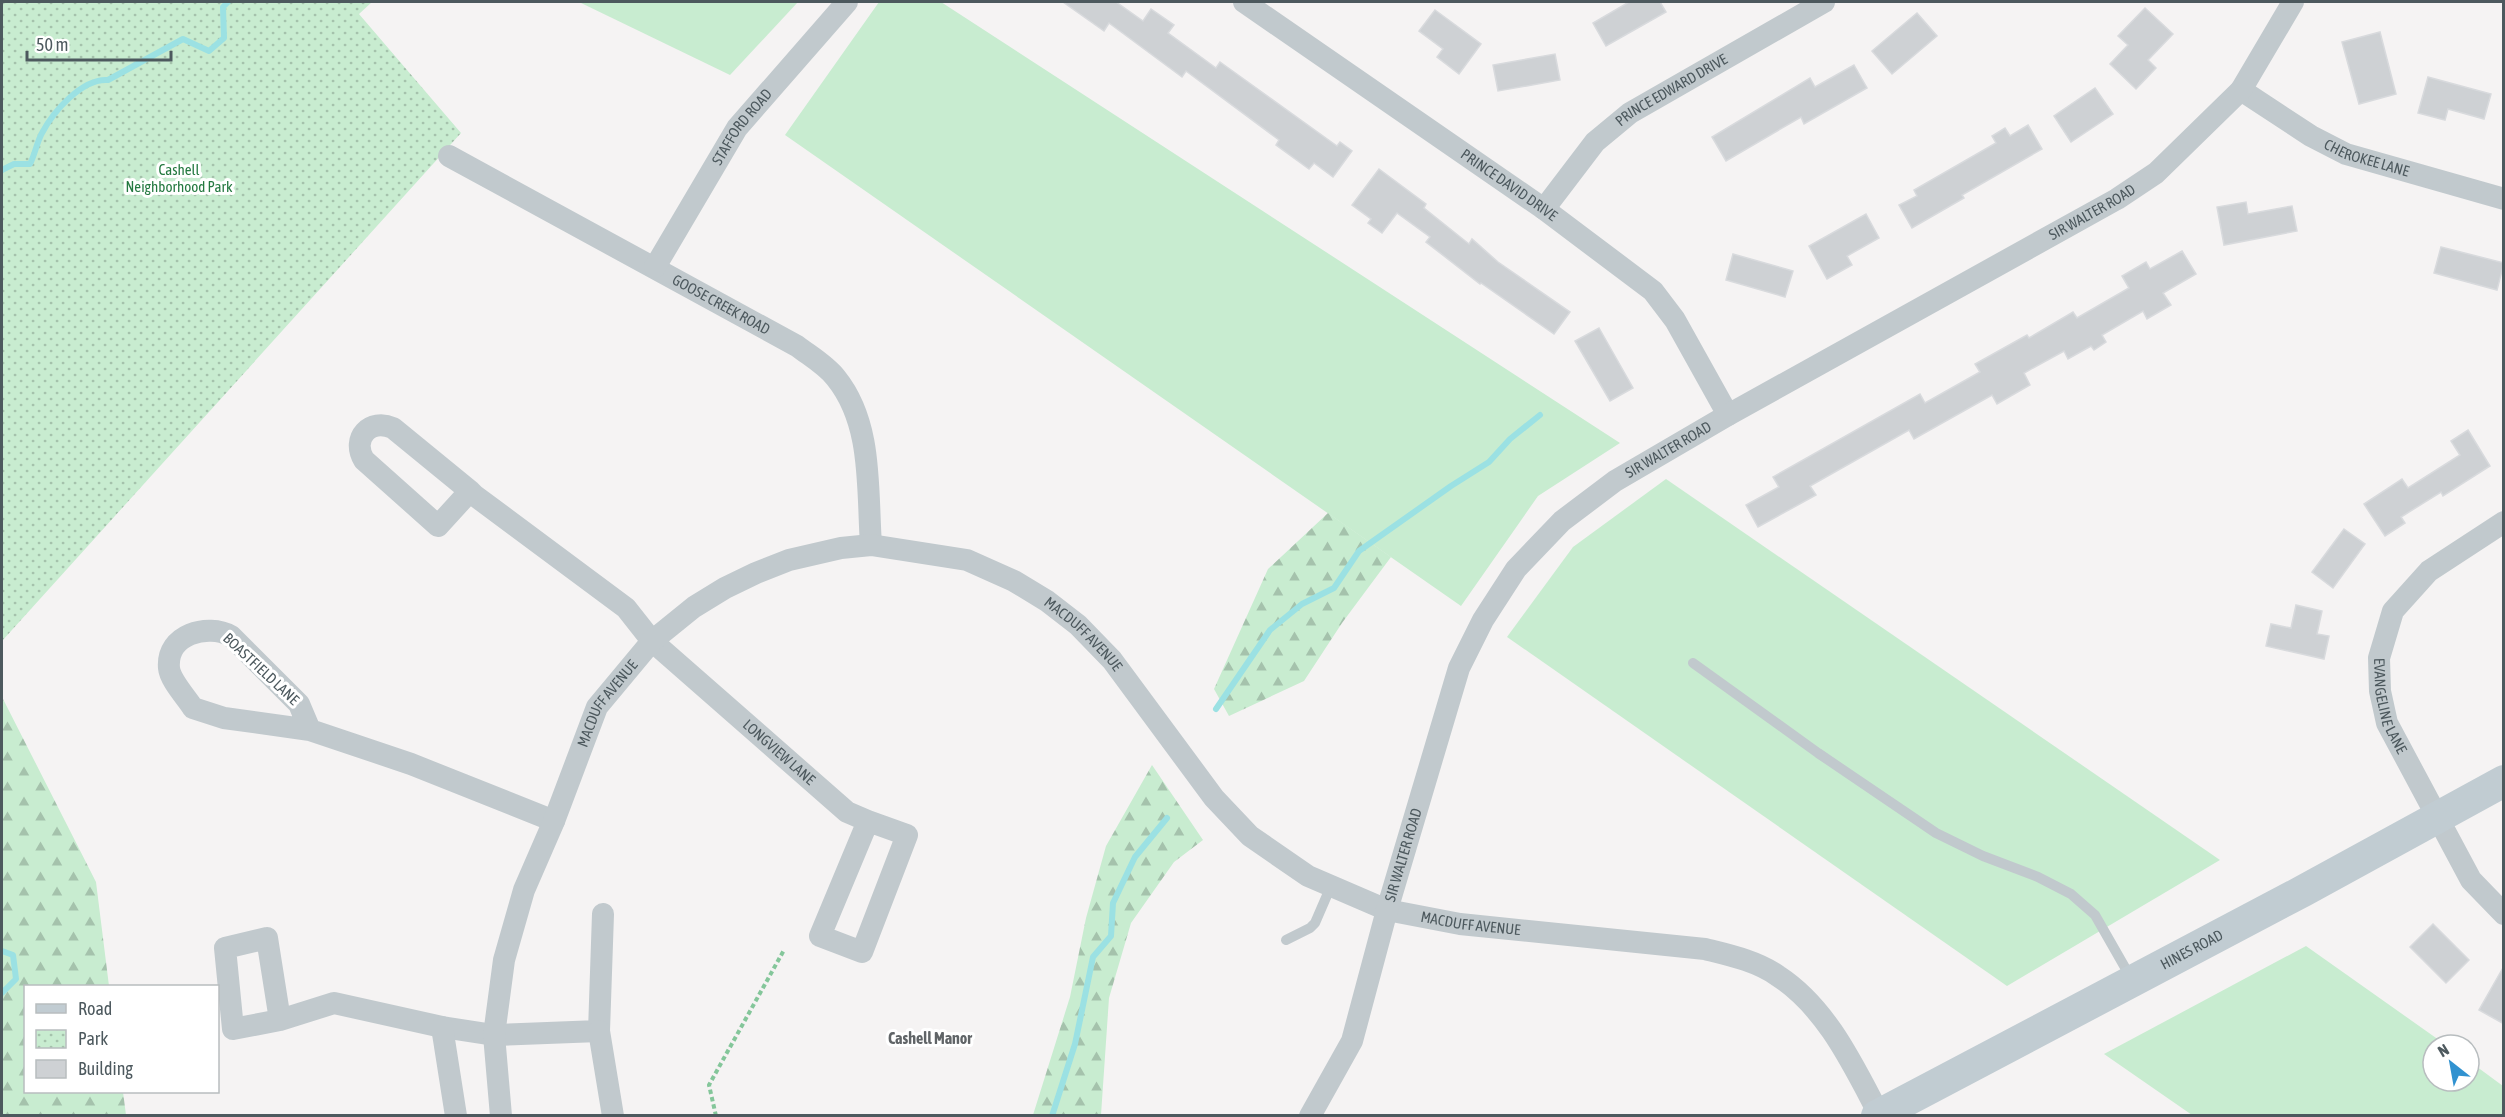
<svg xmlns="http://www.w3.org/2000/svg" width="2505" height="1117" font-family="'Asap Condensed',sans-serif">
	<defs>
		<pattern id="forest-firs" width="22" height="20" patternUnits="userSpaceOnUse" patternTransform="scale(1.5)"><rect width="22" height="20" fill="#c8ecd0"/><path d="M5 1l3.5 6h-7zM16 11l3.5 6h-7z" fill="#a5c2ac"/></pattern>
		<pattern id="park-dots" width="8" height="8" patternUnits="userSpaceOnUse" patternTransform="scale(1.5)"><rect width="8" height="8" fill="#c8ecd0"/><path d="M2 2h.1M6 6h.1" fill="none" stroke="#a5c2ac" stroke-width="1.8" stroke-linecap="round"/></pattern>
	</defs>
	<rect width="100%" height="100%" fill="#f5f3f3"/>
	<!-- grass -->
	<g fill="#c8ecd0">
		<polygon points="579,2 798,2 730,75"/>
		<polygon points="879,2 941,2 1620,443 1538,496 1461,606 785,135"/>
		<polygon points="1666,479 2220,860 2007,986 1507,637 1573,547"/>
		<polygon points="2306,946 2446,1045 2433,1045 2433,1081 2469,1081 2469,1061 2503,1086 2503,1115 2192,1115 2104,1054"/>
	</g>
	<!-- forest -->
	<g fill="url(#forest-firs)">
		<polygon points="1328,513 1391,557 1342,623 1304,681 1229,716 1214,689 1268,569"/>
		<polygon points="2,697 96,882 109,986 26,986 26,1092 123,1092 126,1115 2,1115"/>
		<polygon points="1152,765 1203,840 1174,862 1131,923 1109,998 1101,1115 1033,1115 1070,997 1086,918 1106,846"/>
	</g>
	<!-- park -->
	<polygon fill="url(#park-dots)" points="2,2 372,2 359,14 461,133 2,641"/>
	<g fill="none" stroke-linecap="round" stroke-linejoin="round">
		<!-- stream -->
		<g stroke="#9be1e3" stroke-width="6">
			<path d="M2,170L14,164H30C35,154 37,142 42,133C53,112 82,78 108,80L183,39L209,51L224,38L223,7L228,2"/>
			<polyline points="1216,709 1270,630 1302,604 1334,588 1359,551 1451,486 1489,462 1510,439 1540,415"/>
			<polyline points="2,951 13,955 16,979 2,993"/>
			<polyline points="1052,1116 1075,1044 1093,957 1111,936 1113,903 1135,857 1167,818"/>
		</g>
	</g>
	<!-- building -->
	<g fill="#ced1d4" stroke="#d8dadd" stroke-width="1.5">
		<polygon points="1063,2 1116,2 1143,21 1151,9 1174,25 1168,33 1216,68 1220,62 1337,146 1340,142 1352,151 1333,177 1314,163 1309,169 1276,145 1279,140 1186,71 1182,77 1109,23 1104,31"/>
		<polygon points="1629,2 1660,2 1666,12 1606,46 1593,23"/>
		<polygon points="2145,8 2173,34 2148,60 2156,68 2136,89 2110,64 2128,45 2118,36"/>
		<polygon points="1435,10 1481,44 1459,74 1437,57 1443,49 1419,31"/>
		<polygon points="1917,13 1937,36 1892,74 1872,51"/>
		<polygon points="2380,32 2396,94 2359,104 2342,42"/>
		<polygon points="1555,54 1560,80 1498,91 1493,65"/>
		<polygon points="1854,65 1867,88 1804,124 1801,117 1726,161 1712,137 1810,78 1815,87"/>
		<polygon points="2428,77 2491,94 2484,119 2448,109 2445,120 2418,113"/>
		<polygon points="2095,88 2113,114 2071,142 2054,116"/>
		<polygon points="2028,125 2042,149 1962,195 1964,198 1912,228 1899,205 1917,196 1914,190 1996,143 1992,136 2005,128 2010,136"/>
		<polygon points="1379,169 1426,204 1424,208 1469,244 1472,239 1498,262 1570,312 1554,334 1481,283 1480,284 1426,242 1430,237 1397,213 1382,233 1368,223 1371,219 1352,205"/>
		<polygon points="2246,202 2248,214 2292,206 2297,231 2224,245 2217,207"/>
		<polygon points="1866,214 1879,238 1847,256 1852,265 1827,279 1809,246"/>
		<polygon points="2441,247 2504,263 2497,290 2434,273"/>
		<polygon points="2182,251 2196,274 2163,293 2171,305 2147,319 2143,311 2102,335 2106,342 2094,350 2091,346 2068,359 2064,351 2024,373 2030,385 1997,404 1992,395 1914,439 1909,430 1810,486 1816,495 1758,527 1746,505 1779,487 1773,477 1920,394 1925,403 1980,372 1975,364 2027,335 2029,338 2073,312 2077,318 2129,288 2122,276 2146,262 2150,269"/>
		<polygon points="1733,254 1793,271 1785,297 1726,280"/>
		<polygon points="1599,328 1633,388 1610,401 1575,341"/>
		<polygon points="2468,430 2490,466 2443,496 2441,492 2401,517 2405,523 2385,536 2364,504 2402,479 2408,488 2460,455 2451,441"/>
		<polygon points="2344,529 2365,544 2333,588 2312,572"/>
		<polygon points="2296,605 2322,611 2317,634 2329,636 2324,659 2266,646 2271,624 2291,628"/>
		<polygon points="2433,924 2469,960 2446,983 2410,947"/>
		<polygon points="2504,966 2504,1024 2479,1010"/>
	</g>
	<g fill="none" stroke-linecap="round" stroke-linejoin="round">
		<!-- path -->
		<polyline stroke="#84c69a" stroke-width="4" stroke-dasharray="4.5 3" stroke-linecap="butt" points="716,1116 709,1085 784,950"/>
		<!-- lane -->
		<g stroke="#c1c9cd" stroke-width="10">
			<polyline points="1693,663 1818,753 1936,833 1983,856 2038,877 2071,894 2095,915 2131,978"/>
			<polyline points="1286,940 1310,928 1315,923 1331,886"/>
		</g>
		<!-- street -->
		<g stroke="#c1c9cd" stroke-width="22">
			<path id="s1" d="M1244,2L1544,209L1653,291L1675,320L1728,415"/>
			<path id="s2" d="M2241,90L2311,136L2346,154L2504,199"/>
			<path id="s3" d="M449,156L797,346C810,356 826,365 836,378C873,424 867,488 871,545"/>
			<path id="s4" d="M1544,209L1595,142L1630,113L1824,2"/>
			<path id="s5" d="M655,267L737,128L847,2"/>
			<path id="s6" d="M470,491L438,526L364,460C351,438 370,418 393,428L470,491L474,495L626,608L652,641L847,812L868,821L820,936L862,952L907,835L868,821"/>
			<path id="s7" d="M2504,522L2429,571L2393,611L2379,658L2380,691L2387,723L2471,880L2504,914"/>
			<path d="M310,730L299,704L231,636C208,623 166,634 169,668C170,680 186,697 193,708L224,718L310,730L411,764L554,821"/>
			<polyline points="280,1020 267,938 225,948 233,1029 280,1020 334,1003 442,1027 494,1035 599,1031 603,914"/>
			<polyline points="442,1027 456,1116"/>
			<polyline points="599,1031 613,1116"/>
			<path id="s8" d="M501,1116L494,1035L504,960L524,890L554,821L597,707L652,641L694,607L725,588L756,573L789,560L841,548L871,545L967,560L1014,581L1047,601L1078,625L1112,660L1214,798L1250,836L1308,876L1387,910L1460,924L1705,949C1729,955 1757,961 1778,976C1827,1008 1853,1065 1880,1116"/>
			<path id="s9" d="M1310,1116L1352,1041L1387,910L1459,668L1483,620L1516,569L1562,521L1615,481L1728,415L2117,199L2156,173L2241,90L2293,2"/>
		</g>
		<!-- secondary -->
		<path stroke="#c1ccd2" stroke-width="32" id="s10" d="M1877,1116L2303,891L2504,781"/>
	</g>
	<g text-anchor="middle" stroke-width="6" stroke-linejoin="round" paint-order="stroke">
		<!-- street labels -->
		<g font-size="15" fill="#4d595e" stroke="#fff">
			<text dy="5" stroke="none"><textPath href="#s4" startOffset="177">PRINCE EDWARD DRIVE</textPath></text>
			<text dy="5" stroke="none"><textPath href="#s5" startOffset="165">STAFFORD ROAD</textPath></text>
			<text dy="5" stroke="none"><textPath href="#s2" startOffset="144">CHEROKEE LANE</textPath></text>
			<text dy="5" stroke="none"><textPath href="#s1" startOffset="322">PRINCE DAVID DRIVE</textPath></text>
			<text dy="5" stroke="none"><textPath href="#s9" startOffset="1269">SIR WALTER ROAD</textPath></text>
			<text dy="5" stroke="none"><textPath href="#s3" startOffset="310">GOOSE CREEK ROAD</textPath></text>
			<text dy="5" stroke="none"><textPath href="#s9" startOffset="783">SIR WALTER ROAD</textPath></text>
			<text dy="5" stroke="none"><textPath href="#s8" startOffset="993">MACDUFF AVENUE</textPath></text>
			<text transform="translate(261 669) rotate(43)" y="5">BOASTFIELD LANE</text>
			<text dy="5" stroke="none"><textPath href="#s8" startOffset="435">MACDUFF AVENUE</textPath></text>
			<text dy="5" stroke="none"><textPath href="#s7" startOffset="242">EVANGELINE LANE</textPath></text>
			<text dy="5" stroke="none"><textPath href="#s6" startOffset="712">LONGVIEW LANE</textPath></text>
			<text dy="5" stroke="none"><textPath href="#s9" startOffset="279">SIR WALTER ROAD</textPath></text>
			<text dy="5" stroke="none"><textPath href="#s8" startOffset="1497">MACDUFF AVENUE</textPath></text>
			<text dy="5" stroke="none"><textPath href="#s10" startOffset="356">HINES ROAD</textPath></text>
		</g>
		<!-- park labels -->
		<g font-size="15" fill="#247940" stroke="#fff">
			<text x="179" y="175">Cashell<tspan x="179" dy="17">Neighborhood Park</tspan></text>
		</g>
		<!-- neighbourhood labels -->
		<g font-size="16" font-weight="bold" fill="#606467" stroke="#fff">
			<text x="930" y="1044">Cashell Manor</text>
		</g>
	</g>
	<!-- border -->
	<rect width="2505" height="1117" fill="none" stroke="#4d595e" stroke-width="6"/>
	<!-- legend -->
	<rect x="24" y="985" width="195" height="108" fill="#ffffff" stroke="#b8bdbf" stroke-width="1.5"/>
	<rect x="36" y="1004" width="30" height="9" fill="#c1ccd2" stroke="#b8bdbf" stroke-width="1.5"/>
	<text x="78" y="1015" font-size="18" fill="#4d595e">Road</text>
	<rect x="36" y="1030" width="30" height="18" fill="url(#park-dots)" stroke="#b8bdbf" stroke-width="1.5"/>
	<text x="78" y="1045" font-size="18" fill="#4d595e">Park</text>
	<rect x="36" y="1060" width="30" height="18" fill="#ced1d4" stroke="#b8bdbf" stroke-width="1.5"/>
	<text x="78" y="1075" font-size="18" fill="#4d595e">Building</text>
	<!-- north arrow -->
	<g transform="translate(2451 1063) rotate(329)"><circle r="28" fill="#ffffff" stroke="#b8bdbf" stroke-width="1.5"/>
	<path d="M0-4.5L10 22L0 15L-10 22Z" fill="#3192d0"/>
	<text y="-9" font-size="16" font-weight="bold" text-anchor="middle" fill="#4d595e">N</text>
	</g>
	<!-- scale -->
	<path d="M27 51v9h144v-9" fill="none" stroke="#4d595e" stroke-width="3"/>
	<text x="36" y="51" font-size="18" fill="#4d595e" stroke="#ffffff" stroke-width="4.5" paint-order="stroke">50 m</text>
</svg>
